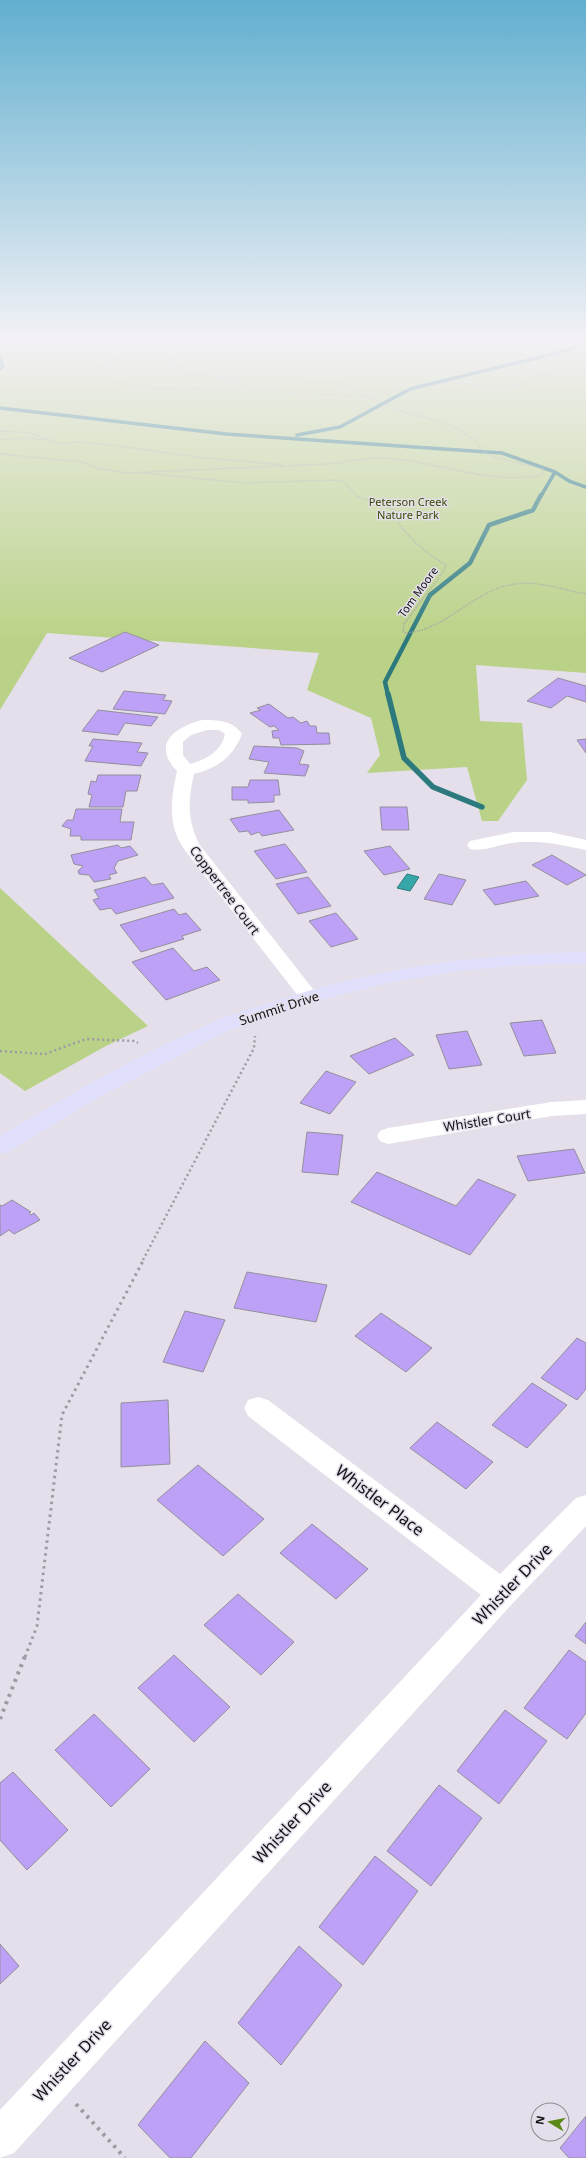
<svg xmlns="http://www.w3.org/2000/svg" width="586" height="2158" font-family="'Noto Sans',sans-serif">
	<rect width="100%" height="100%" fill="#e4dfea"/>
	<!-- green -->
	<g fill="#bad287">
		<polygon points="0,339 586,339 586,673 476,665 480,721 522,723 527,780 498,821 482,821 467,767 367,773 380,755 371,718 307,690 319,653 47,633 0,710"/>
		<polygon points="0,888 148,1026 106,1046 25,1091 0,1073"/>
	</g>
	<!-- water -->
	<polygon fill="#37a7aa" stroke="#2c7a7d" points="407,874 419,877 410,891 397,888"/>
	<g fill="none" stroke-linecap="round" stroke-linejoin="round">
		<!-- stream-far2 -->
		<g stroke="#2c7a7d" stroke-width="3.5">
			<polyline points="0,357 3,366 0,369"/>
			<polyline points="0,408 226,434 502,453 555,472 569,481 586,487"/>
			<polyline points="297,435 340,427 410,389 561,352 586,344"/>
			<polyline points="541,496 555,472"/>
		</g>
		<!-- stream-far1 -->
		<polyline stroke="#2c7a7d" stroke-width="4.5" points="388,695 385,682 430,595 470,563 489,525 533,510 541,495"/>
		<!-- stream -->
		<polyline stroke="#2c7a7d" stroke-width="5.5" points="388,694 404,758 433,787 482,807"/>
	</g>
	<!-- building -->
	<g fill="#bda1f6" stroke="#93909b">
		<polygon points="125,632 159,645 102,672 69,658"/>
		<polygon points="558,678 586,686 586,702 567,696 551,708 527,701"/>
		<polygon points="124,691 166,695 163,700 172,701 165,714 113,709"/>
		<polygon points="269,704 288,718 293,717 301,723 307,721 310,726 316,726 317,733 329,733 330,744 281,745 279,738 273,738 272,731 279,730 274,726 270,727 250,713 261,710 257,708"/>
		<polygon points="98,710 158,717 151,726 125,723 118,735 82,731"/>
		<polygon points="93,739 142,743 137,752 148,753 141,766 85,761 93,746 89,746"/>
		<polygon points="586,739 586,753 577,740"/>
		<polygon points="254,746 297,748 304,751 299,764 309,765 305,776 264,773 269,762 249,759"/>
		<polygon points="98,775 141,775 137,791 126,791 123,807 89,807 92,795 88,794 91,781 96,782"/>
		<polygon points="250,780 278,780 280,795 274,795 274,802 248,803 248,800 232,800 232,787 248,787"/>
		<polygon points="380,807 407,807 409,830 382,830"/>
		<polygon points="76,809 122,809 120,822 134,822 131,840 81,840 81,836 70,836 71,829 62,826 67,820 73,820"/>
		<polygon points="279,810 294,830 262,836 259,832 251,835 248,831 239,832 230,819"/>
		<polygon points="285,844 307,872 276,879 254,851"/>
		<polygon points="118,845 121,848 130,846 138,855 118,861 114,868 117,873 109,875 111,879 94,882 89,875 79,874 78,871 83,866 74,864 71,855"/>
		<polygon points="390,846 410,869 384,875 364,851"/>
		<polygon points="552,855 586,875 567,885 532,865"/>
		<polygon points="439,874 466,880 452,905 424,899"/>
		<polygon points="145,877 152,885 163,883 174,898 116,914 111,908 100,910 93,900 99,898 94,890"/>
		<polygon points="308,877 331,906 298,914 276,884"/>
		<polygon points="526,881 539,896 495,905 483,890"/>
		<polygon points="174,909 179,915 186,913 201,930 182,936 184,939 141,952 120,925"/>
		<polygon points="336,913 358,939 331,947 309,921"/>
		<polygon points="173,948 194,971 207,967 220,980 166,1000 132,962"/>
		<polygon points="542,1020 556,1053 524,1056 510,1023"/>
		<polygon points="467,1031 482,1065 449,1069 436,1035"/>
		<polygon points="395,1038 414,1055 369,1074 350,1056"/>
		<polygon points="326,1071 356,1082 330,1114 300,1103"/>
		<polygon points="307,1132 343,1135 338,1175 302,1172"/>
		<polygon points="574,1149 585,1173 528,1181 517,1156"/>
		<polygon points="377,1172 456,1206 478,1179 516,1195 470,1255 351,1202"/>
		<polygon points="12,1200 31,1212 29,1213 31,1215 34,1213 40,1220 14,1234 9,1230 0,1236 0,1205 2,1206"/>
		<polygon points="247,1272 327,1285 316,1322 234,1308"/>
		<polygon points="185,1311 225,1320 203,1372 163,1362"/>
		<polygon points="381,1313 432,1348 406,1372 355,1336"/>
		<polygon points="577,1338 586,1343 586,1389 577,1400 541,1378"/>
		<polygon points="532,1383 567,1405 527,1448 492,1425"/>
		<polygon points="168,1400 170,1464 121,1467 121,1403"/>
		<polygon points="437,1422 493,1462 466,1489 410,1448"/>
		<polygon points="198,1465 264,1519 223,1556 157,1500"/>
		<polygon points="312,1524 368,1569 336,1599 280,1553"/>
		<polygon points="238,1594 294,1642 261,1675 204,1625"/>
		<polygon points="586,1622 586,1644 575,1636"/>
		<polygon points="569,1650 586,1662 586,1713 567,1739 524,1708"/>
		<polygon points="174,1655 230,1707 194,1742 138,1688"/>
		<polygon points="505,1710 547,1741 499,1804 457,1771"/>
		<polygon points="94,1714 150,1769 111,1807 55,1750"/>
		<polygon points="13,1772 68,1830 27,1870 0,1840 0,1783"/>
		<polygon points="439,1785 482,1818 431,1886 387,1851"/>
		<polygon points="375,1856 418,1891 363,1965 319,1927"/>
		<polygon points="0,1944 19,1966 0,1984"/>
		<polygon points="299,1946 342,1985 281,2065 238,2023"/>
		<polygon points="205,2041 249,2083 191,2158 170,2158 138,2125"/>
		<polygon points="586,2116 586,2158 569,2158 560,2148"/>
	</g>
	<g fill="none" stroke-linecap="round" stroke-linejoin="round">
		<!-- path-far3 -->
		<g stroke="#9f9ba4" stroke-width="1.5" stroke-dasharray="1 1.5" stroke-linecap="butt">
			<polyline points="86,339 123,341 127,354 95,369 96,379 156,388 259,390"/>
			<polyline points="216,377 330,382 348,386 366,396 451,382 496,387 517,386 546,373 568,370 586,372"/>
			<polyline points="0,431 30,433 61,444 78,442 111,445 197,457 284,465"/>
			<polyline points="0,440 26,438 49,440"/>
			<polyline points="0,454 82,462 96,468 127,473"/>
			<path d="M126,473C193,470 259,467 326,464C344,463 362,458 380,458C434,459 488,486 542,475L544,469L494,457L482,450L474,440L458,429L435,420L406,413L366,396L294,394L263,390L210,377L190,375L172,362L183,339"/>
			<path d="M146,473L243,483L338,480L344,482L357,496L399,512L398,523C411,540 427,554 446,565L443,572L404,624L403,631L406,633C446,630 472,592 510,585C535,579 562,590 586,594"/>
		</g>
		<!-- path-far2 -->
		<g stroke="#9f9ba4" stroke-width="2.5" stroke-dasharray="2 3" stroke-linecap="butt">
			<polyline points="0,1051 45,1054 86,1039 134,1041 138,1043"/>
			<polyline points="143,1260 254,1048 255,1036"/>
		</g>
		<!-- path-far1 -->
		<polyline stroke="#9f9ba4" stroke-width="3" stroke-dasharray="2.5 4" stroke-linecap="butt" points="25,1657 37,1626 62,1415 144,1259"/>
		<!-- path -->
		<g stroke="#9f9ba4" stroke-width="4" stroke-dasharray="3 5" stroke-linecap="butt">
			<polyline points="0,1719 25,1656"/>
			<polyline points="76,2104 125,2158"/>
		</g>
		<!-- minor -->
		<g fill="#fff" fill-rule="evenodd">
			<path d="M202,720C217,720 233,720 242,734C233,757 218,768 194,774C188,800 187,819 199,844L316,993L319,997L316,1001L309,1003L302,1001L184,849C167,824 171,798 177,771C151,744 175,727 202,720ZM207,730H219L225,734C222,751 205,760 190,764L183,755V742L191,735Z"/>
			<path d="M513,832H550L586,840V850C562,845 537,839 512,843C498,845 483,852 470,849L467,845L470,841Z"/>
			<polygon points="586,1100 586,1114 552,1116 388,1144 380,1141 377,1136 380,1131 388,1128 552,1102"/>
			<polygon points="258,1397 268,1400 500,1574 576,1498 586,1495 586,1526 513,1603 14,2153 0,2158 0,2110 481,1595 248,1416 244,1408 248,1400"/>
		</g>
		<!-- secondary -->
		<path fill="#e0e0fc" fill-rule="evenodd" d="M586,952V964L523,965L459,971L388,983L316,1001L228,1031L101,1096L8,1152L0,1154V1136C69,1095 139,1054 213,1022C231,1014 252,1009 272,1002C377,968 476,954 586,952Z"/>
	</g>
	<!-- sky -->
	<linearGradient id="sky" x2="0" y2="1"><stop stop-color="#61afcf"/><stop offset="0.53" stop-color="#f3f1f6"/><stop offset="1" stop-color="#f3f1f6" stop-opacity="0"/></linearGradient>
	<rect width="586" height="641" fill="url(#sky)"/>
	<g text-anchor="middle" stroke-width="3" stroke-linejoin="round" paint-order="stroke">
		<!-- far-park labels -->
		<g font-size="11" fill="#394901" stroke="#e4dfea">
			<text x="408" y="506">Peterson Creek<tspan x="408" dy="13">Nature Park</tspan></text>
		</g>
		<!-- far-street labels -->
		<g font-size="11" fill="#131115" stroke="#e4dfea">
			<text transform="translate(418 592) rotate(-54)" y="4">Tom Moore</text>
		</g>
		<!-- street labels -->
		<g font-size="13" fill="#131115" stroke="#e4dfea">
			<text transform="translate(225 890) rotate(53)" y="5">Coppertree Court</text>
			<text transform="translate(279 1008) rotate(-18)" y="5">Summit Drive</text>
			<text transform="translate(487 1120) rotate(-9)" y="5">Whistler Court</text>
		</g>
		<!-- near-street labels -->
		<g font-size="16" fill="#131115" stroke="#e4dfea">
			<text transform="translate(380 1500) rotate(37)" y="6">Whistler Place</text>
			<text transform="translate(512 1584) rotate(-46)" y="6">Whistler Drive</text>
			<text transform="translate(292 1822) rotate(-47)" y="6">Whistler Drive</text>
			<text transform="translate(72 2060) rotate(-47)" y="6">Whistler Drive</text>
		</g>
	</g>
	<!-- north arrow -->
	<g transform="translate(550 2122) rotate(280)"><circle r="19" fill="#e4dfea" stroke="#908d95"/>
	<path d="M0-3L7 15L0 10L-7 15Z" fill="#5c8817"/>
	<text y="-6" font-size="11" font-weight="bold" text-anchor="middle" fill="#131115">N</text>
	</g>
</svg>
